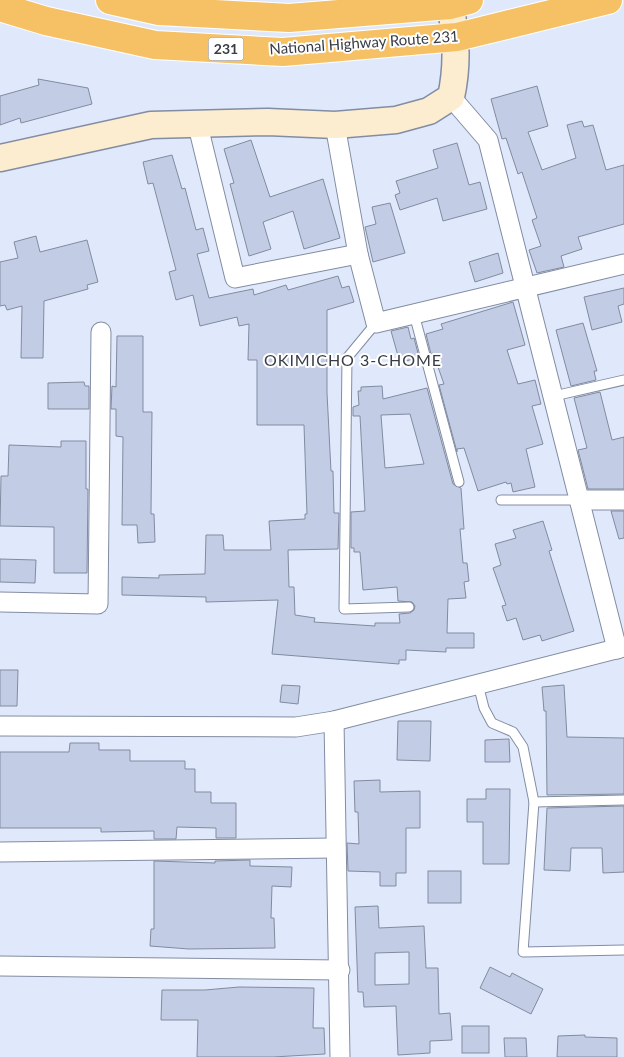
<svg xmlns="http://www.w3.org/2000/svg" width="624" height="1057" font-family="Lato,sans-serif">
	<rect width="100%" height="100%" fill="#e0e9fc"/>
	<!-- building -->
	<g fill="#c2cce4" stroke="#818ba0" fill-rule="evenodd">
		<polygon points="38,79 88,88 92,104 21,123 20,118 0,125 0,96 39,85"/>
		<polygon points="537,86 548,126 528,132 542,170 576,158 567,125 582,121 584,127 593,125 606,170 624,165 624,224 578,237 582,249 561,256 564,267 537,273 529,250 541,246 532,220 537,218 522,172 518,174 506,138 502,139 491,99"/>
		<polygon points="251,140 270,197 323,179 340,238 304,249 293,211 263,222 271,249 249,256 230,184 234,183 224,149"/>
		<polygon points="457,143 469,185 480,182 487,209 443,221 437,198 400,210 395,195 400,193 396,181 438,168 433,150"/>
		<path d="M172,155L182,189L185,188L196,230L203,228L209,251L197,254L209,298L253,289L254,295L286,285L288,290L338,276L342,288L349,286L354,302L327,310V393L331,471H333L334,513H339L338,549L288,550L289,587H294L295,615L315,618L314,622L375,626V623H400L399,614L410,613L414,610L415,606L412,602L398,601L397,587L363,590L360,552H354V548H351V512L365,511L360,416H353V407L359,405L358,391H361V387L382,386L383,399L427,388L453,484L461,488L464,529H460L463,563H467L469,581L464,582L466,598L448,599L447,633H474V648H446V652L406,650V660H399V664L272,654L278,600L206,602V597L122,595V577L159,578V575L205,574L206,535H223L224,550H271L269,521L305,519V514H307L304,425H257V360H248L249,324L239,326L237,317L200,326L193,295L176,300L169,272L176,270L153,183L148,184L143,162ZM410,414L424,464L385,468L381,415Z"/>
		<polygon points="390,203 405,253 373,262 365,227 376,224 372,207"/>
		<polygon points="36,236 40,252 87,240 98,282 87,285 88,289 44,301 43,358 21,358 22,306 7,310 5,305 0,306 0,262 18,258 14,242"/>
		<polygon points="498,253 503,273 475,282 469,262"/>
		<polygon points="624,288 624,304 618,306 622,322 592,330 584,297"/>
		<polygon points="513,302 525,345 507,350 518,384 535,380 541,404 532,406 543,444 526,449 535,487 513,492 511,483 507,484 506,482 478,491 464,448 457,449 457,452 439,385 444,384 433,353 431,354 426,334 443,329 441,324"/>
		<polygon points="583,323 597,371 594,371 596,380 571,386 556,330"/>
		<polygon points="408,327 411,339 414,338 419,357 400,363 391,331"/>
		<polygon points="117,336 143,336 143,412 152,412 151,514 154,514 155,542 138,543 137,525 122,525 123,437 116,436 116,409 111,409 112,386 116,387"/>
		<polygon points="84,382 85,386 89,386 89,409 48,409 48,383"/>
		<polygon points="600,392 612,440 624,437 624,489 588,489 578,450 587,448 574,398"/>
		<polygon points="61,441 86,441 86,489 88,489 87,573 54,573 54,527 0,526 1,476 8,476 9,445 61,447"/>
		<polygon points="611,511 624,511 624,538 619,539"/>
		<polygon points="543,521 552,550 549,551 574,631 542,641 540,635 523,640 516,618 507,621 502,606 506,605 493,568 501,565 495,544 516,538 513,530"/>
		<polygon points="0,559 36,560 35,583 0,582"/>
		<polygon points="0,670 18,670 17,706 0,706"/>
		<polygon points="282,685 300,686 298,704 280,702"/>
		<polygon points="564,685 567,737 624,738 624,794 547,795 546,711 544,711 542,687"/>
		<polygon points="398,721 431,721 430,761 397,760"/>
		<polygon points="509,739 510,762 485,762 485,740"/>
		<polygon points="70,743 99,743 99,750 130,750 130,761 185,761 185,769 195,769 195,792 211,792 211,803 236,803 236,838 216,838 216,828 177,827 176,839 154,839 154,831 101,832 101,828 0,828 0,752 69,752"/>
		<polygon points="380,780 380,792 420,791 420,828 406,828 406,873 396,873 396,886 380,886 380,872 348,871 347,843 359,844 358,812 355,812 354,781"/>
		<polygon points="486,789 510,789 509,864 483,864 483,822 467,822 467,799 486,799"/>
		<polygon points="624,806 624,872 603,873 602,848 571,848 570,871 544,870 547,808"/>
		<polygon points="250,860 250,866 292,867 291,887 272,886 271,918 274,918 275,948 189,949 150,946 151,929 154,929 154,861 215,863 215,861"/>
		<rect x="428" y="871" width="33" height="32"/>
		<path d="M378,906L379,928L424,926L426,968H438L439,1014L450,1013L452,1040L430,1041V1053L398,1055L396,1006L364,1007L363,992H358L355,907ZM409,952V984L375,985V953Z"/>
		<polygon points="490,967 510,977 512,973 543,989 531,1014 480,988"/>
		<polygon points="239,987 314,988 313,1028 324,1028 325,1054 273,1057 197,1057 198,1020 161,1020 162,990 205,990"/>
		<rect x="462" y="1026" width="27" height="27"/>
		<polygon points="585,1035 585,1037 617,1038 617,1057 557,1057 558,1036"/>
		<polygon points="504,1038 526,1038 527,1057 505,1057"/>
	</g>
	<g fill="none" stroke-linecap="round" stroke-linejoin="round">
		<!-- lane casing -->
		<g stroke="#828ca2" stroke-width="11">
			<g id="lane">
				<polyline points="414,314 459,482"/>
				<polyline points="376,323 347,358 344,609 409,607"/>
				<polyline points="554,396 624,380"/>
				<polyline points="501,500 580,500"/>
				<polyline points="478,684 484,708 492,723 513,732 523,747 534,802 523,952 624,950"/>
				<polyline points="534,802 624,800"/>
			</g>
		</g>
		<!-- street casing -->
		<g stroke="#828ca2" stroke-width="21">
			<g id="street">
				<polyline points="451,97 488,140 617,649"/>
				<polyline points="197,122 235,278 358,254"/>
				<polyline points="335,125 358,254 376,323 624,264"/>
				<polyline points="580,500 624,500"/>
				<polyline points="0,602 98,604 101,332"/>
				<polyline points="334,721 340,1057"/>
				<polyline points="0,726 296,727 334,721 624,647"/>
				<polyline points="0,852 336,848"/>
				<polyline points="0,966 340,970"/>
			</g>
		</g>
		<!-- secondary casing -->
		<g stroke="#828ca2" stroke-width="29">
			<path id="secondary" d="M0,158L151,125L268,122L335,125L396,120L429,111L451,97C458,65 457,37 450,5"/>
		</g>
		<!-- highway casing -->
		<g stroke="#fff" stroke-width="30">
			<g id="highway">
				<polyline points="110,0 159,11 289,18 450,5 469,0"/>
				<polyline points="0,7 46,21 155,45 283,52 457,37 608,0"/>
			</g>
		</g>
		<!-- lane -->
		<use href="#lane" stroke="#fff" stroke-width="9"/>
		<!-- street -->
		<use href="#street" stroke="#fff" stroke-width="19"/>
		<!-- secondary -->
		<use href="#secondary" stroke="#fcecd0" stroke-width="26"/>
		<!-- highway -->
		<use href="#highway" stroke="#f6c064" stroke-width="28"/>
	</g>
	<g text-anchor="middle" stroke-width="4" stroke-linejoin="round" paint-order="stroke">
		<!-- shield labels -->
		<rect fill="#fff" stroke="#74767d" stroke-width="1" x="208.5" y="37.5" width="35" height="23" rx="4"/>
		<g font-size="14" font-weight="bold" fill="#383c45">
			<text x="226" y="54">231</text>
		</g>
		<!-- street labels -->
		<g font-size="15" fill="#383c45" stroke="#fff">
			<text transform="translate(364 43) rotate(-4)" y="5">National Highway Route 231</text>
		</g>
		<!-- neighbourhood labels -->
		<g font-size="16" letter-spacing="1" fill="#383c45" stroke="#fff">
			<text x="353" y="366">OKIMICHO 3-CHOME</text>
		</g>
	</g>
</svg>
